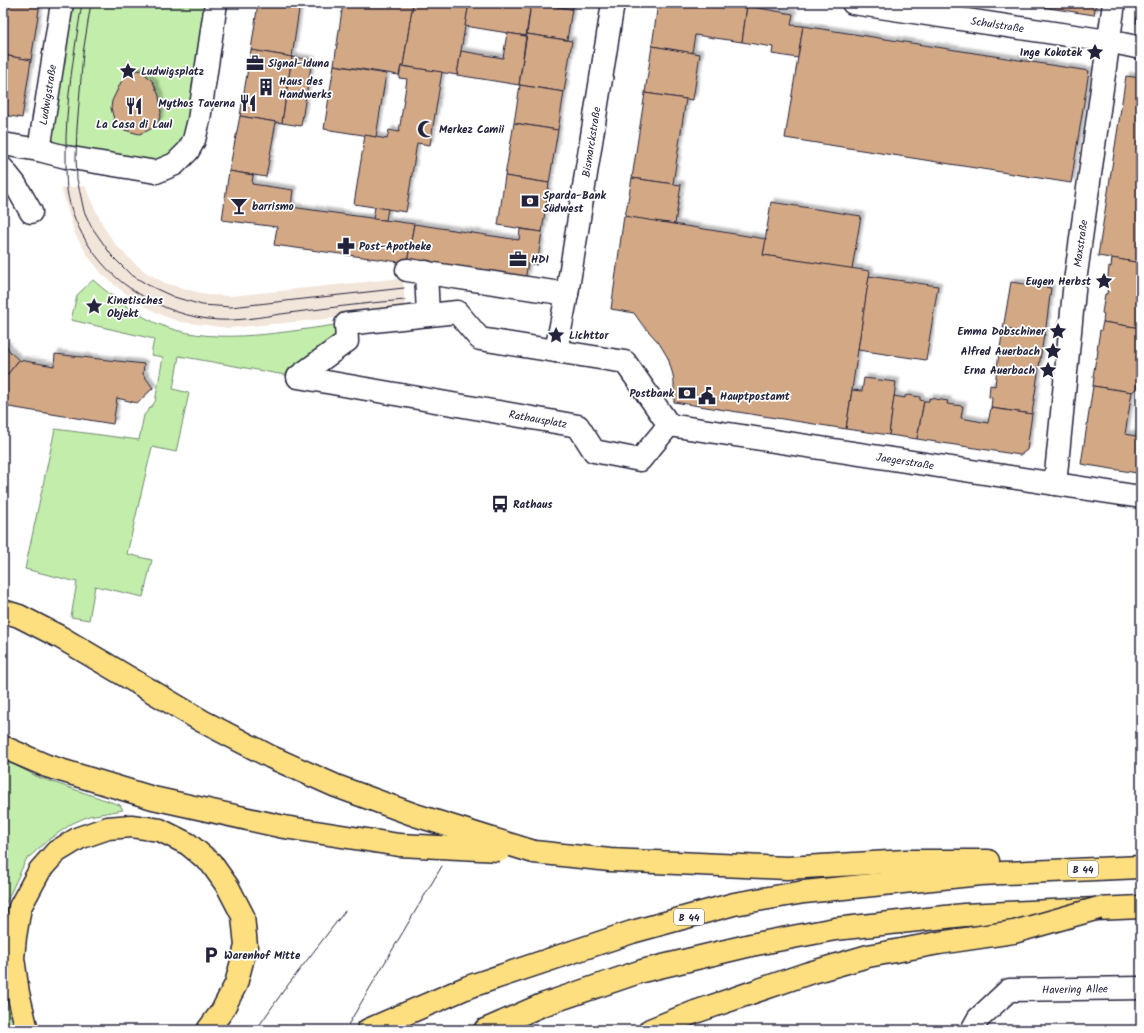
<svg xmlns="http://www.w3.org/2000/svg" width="1144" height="1033" font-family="Kalam,sans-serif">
	<defs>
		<filter id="shadow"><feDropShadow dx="3.5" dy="-3.5" stdDeviation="1" flood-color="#0004"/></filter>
	</defs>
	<rect width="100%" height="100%" fill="#fff"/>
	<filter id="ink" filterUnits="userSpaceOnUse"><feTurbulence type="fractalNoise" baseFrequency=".025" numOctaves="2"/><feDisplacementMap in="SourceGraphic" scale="8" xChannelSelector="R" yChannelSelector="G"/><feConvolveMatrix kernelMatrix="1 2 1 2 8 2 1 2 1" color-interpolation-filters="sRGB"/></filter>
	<g filter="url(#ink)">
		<!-- built -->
		<polygon fill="#f2e5da" points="85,186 91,201 105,229 115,244 132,261 147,273 165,283 207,295 231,296 403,278 405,309 316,320 229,328 181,322 166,317 144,306 121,290 102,274 88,256 75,234 61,188"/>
		<!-- green -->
		<g fill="#c2edaa" stroke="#728872">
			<polygon points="62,3 216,3 199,120 175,164 39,150"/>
			<path d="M93,280C115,299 138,317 166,327C219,346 288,331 343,324L345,340L296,377L179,356L173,389L189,393L176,452L152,447L127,554L152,560L143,597L95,586L89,620L71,617L77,582L25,569L55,429L139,440L144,415L155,402L163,357L151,355L154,339L71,320L77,295Z"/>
			<polygon points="3,759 38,777 120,805 123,810 89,816 73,823 48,840 26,860 5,905 3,920"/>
			<polygon points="3,974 6,992 15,1030 3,1030"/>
		</g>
		<!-- building -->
		<g fill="#d3a885" stroke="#22223b" filter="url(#shadow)">
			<polygon points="3,3 5,3 3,25"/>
			<polygon points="5,3 40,3 31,60 3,55 3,29"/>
			<polygon points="258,3 300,3 292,57 251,50"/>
			<polygon points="343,3 413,3 403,66 401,66 399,75 334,65"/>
			<polygon points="413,3 469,3 457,75 403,66"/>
			<polygon points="469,3 531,3 526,36 465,26"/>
			<polygon points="531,3 572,9 567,40 527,34"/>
			<polygon points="534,3 573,3 572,9"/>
			<polygon points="658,3 728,3 747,6 742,42 695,35 692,53 652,46"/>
			<polygon points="1017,3 1096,3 1094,15"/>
			<polygon points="1139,3 1141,3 1141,24 1136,23"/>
			<polygon points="747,6 793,14 791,25 803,26 798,58 772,54 773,47 742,42"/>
			<polygon points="803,26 1089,71 1071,183 785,138"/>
			<polygon points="507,33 526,36 519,85 457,75 461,51 503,58"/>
			<polygon points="527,34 572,41 564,92 519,85"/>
			<polygon points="652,46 700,54 693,100 645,93"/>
			<polygon points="251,50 292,57 282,123 240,116"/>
			<polygon points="3,55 31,60 22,118 3,115"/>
			<polygon points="292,57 312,60 301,126 282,123"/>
			<polygon points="334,65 386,74 376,137 324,129"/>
			<polygon points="401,66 442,72 430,145 417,143 406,212 354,204 365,135 387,139 389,130 399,132 407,79 399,78"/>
			<polygon points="136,70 142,71 153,82 159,96 161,113 159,120 154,127 147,131 139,134 121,129 115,123 111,108 112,101 123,78 130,73"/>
			<polygon points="1126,76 1141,78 1141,263 1098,256"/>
			<polygon points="520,85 564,92 558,130 514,123"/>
			<polygon points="645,93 686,99 673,184 632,178"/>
			<polygon points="240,116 276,122 266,177 229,171"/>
			<polygon points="514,123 558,130 549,183 505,176"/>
			<polygon points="229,171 253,175 252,184 293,190 291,207 414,224 407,263 274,245 277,227 222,220"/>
			<polygon points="505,176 549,183 542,232 498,225"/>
			<polygon points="632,178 681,185 675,224 625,217"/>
			<polygon points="771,202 861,216 852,269 763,255"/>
			<polygon points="375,207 388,209 386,220 373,219"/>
			<polygon points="624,216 766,239 763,255 870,271 846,429 674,402 674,383 673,375 668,358 659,343 641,323 634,313 611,309"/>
			<polygon points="414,224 519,240 520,229 542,232 537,265 528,263 525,280 407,263"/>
			<polygon points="1112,258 1141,263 1141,328 1103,322 1104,314 1102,313 1105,294 1107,294 1108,286 1107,286 1109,266 1111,267"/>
			<polygon points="869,276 938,286 926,360 858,350"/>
			<polygon points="1011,282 1051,288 1045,335 1003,329"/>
			<polygon points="1103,322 1141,328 1141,378 1138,377 1136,389 1132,392 1093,386 1094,377 1093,377 1096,358 1097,358 1098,350 1097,350 1100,330 1101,331"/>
			<polygon points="1003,329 1044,335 1038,373 997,367"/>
			<polygon points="3,341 11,353 19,360 3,380"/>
			<polygon points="55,354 144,364 143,374 153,388 137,403 117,398 113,424 3,406 3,380 19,360 54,366"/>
			<polygon points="997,367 1038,373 1032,414 991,408 992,398 989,397 990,385 995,386"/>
			<polygon points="864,378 896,382 889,435 846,429 852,390 862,391"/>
			<polygon points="1093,386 1132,392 1125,434 1141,437 1141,448 1137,473 1081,464"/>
			<polygon points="908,395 920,397 920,400 924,401 917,439 889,435 894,396 905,398 905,396"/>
			<polygon points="929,398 948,401 947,404 963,406 961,418 988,423 991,408 1032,414 1027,450 1020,455 917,439 924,401 929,401"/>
			<polygon points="1141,448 1141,473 1137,473"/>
		</g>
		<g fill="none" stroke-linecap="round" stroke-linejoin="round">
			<!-- street casing -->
			<g stroke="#22223b" stroke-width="25">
				<g id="street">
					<path id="s1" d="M853,3L1108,41L1141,48"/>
					<polyline points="3,144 39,150 66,157 156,172 175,164 188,151 194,140 199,120 216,3"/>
					<path id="s2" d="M39,150L62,3"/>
					<polyline points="3,169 15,184 31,212"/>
					<polyline points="407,270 567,294"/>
					<polyline points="426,272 428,315"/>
					<polygon points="457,312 480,339 625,362 669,425 640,460 594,451 578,426 298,377 347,341 346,324"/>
					<path id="s3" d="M556,351L567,294L613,3"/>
					<path id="s4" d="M669,425L1141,497"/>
					<path id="s5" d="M1055,484L1075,281L1114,3"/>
					<path id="s6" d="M972,1030L978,1019L1009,990L1141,988"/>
				</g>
			</g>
			<!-- highway casing -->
			<g stroke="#22223b" stroke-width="25">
				<g id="highway">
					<polyline points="3,747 47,766"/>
					<polyline points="534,852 610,860 787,868 906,861 988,861"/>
					<polyline points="27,1030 18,993 13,958 15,937 20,907 40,870 56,852 79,838 108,828 131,826 160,830 188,844 211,863 228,887 243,916 246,946 236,984 222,1011 208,1030"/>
					<polyline points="368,1030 468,987 632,932 734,904 804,892 981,874 1141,867"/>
					<polyline points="485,1030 542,1005 642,971 751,945 835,929 964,915 1141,907"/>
					<polyline points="650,1030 695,1012"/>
				</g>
			</g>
			<!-- street -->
			<use href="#street" stroke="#fff" stroke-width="22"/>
			<!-- highway -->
			<use href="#highway" stroke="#fddf80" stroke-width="22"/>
			<!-- tram -->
			<g stroke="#22223b" stroke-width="1">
				<path d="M82,3C74,54 65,105 66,156C66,167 66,179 67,190C73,230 101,271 136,292C161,308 188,318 218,320C239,321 261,317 281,314C322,309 363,303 405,300"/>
				<polyline points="91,3 83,53 77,128 76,157 77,179 84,211 91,226 112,256 130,274 148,285 174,297 202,305 231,307 404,288"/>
				<polyline points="256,1030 284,990 345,911"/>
				<polyline points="345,1030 442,866"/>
			</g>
			<!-- highway-bridge casing -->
			<g stroke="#22223b" stroke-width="25" stroke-linecap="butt">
				<g id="highway-bridge">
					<polyline points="3,611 19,616 60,637 202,721 271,757 336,786 415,815 534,852"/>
					<polyline points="47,766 153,798 284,827 399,845 500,850"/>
					<polyline points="695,1012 806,974 868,956 939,943 1014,932 1099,908"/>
				</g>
			</g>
			<!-- highway-bridge -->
			<use href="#highway-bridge" stroke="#fddf80" stroke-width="22"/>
		</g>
	</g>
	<!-- icons -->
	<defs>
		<g id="sight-bare" transform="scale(1.38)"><path d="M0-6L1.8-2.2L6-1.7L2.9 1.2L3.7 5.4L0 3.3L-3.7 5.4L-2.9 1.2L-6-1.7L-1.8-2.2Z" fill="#22223b" stroke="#fff" stroke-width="2.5" paint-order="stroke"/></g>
		<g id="office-bare" transform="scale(1.38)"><path d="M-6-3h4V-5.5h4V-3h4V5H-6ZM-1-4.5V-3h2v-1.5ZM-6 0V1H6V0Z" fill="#22223b" stroke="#fff" stroke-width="2.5" paint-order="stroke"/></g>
		<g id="building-bare" transform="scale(1.38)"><path d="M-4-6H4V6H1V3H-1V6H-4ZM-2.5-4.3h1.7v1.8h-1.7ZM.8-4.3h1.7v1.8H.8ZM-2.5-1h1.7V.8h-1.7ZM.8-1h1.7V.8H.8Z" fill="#22223b" stroke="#fff" stroke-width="2.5" paint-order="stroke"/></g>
		<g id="restaurant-bare" transform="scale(1.38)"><path d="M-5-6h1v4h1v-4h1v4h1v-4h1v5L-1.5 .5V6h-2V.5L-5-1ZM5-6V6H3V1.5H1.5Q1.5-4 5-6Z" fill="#22223b" stroke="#fff" stroke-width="2.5" paint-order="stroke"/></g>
		<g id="mosque-bare" transform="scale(1.38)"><path d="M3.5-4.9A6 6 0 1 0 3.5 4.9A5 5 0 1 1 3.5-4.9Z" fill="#22223b" stroke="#fff" stroke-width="2.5" paint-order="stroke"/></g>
		<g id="bank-bare" transform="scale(1.38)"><path d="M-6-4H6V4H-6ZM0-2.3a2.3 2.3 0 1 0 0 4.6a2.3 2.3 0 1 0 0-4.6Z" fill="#22223b" stroke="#fff" stroke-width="2.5" paint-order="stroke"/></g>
		<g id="bar-bare" transform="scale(1.38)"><path d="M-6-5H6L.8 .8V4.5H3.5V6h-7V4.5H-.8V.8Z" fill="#22223b" stroke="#fff" stroke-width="2.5" paint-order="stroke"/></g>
		<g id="pharmacy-bare" transform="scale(1.38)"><path d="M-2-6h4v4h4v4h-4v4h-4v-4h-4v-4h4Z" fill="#22223b" stroke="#fff" stroke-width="2.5" paint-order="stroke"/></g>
		<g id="civic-bare" transform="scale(1.38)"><path d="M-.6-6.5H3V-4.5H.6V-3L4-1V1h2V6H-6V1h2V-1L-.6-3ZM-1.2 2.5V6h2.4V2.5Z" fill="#22223b" stroke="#fff" stroke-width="2.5" paint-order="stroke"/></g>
		<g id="bus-bare" transform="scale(1.38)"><path d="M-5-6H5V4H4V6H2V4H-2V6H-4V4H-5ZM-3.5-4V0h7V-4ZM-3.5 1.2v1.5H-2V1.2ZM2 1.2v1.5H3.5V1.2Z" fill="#22223b" stroke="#fff" stroke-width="2.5" paint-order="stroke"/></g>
		<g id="parking-bare" transform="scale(1.38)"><path d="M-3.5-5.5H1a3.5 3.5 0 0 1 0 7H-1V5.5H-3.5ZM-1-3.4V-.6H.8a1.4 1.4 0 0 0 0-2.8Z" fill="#22223b" stroke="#fff" stroke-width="2.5" paint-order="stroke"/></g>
	</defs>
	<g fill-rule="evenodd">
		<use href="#sight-bare" x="1095" y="52"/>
		<use href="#office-bare" x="255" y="63"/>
		<use href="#sight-bare" x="128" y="71"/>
		<use href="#building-bare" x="266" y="87"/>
		<use href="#restaurant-bare" x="248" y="103"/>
		<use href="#restaurant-bare" x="134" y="106"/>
		<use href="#mosque-bare" x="426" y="129"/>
		<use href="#bank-bare" x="530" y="201"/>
		<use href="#bar-bare" x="239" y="206"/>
		<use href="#pharmacy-bare" x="346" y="246"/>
		<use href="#office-bare" x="518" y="259"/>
		<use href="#sight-bare" x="1104" y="281"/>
		<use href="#sight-bare" x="94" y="306"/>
		<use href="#sight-bare" x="1058" y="331"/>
		<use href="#sight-bare" x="556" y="335"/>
		<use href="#sight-bare" x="1053" y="351"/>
		<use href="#sight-bare" x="1048" y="370"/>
		<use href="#bank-bare" x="687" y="393"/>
		<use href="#civic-bare" x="707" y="396"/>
		<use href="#bus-bare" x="500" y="504"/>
		<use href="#parking-bare" x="211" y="955"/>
	</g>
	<g text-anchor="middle" stroke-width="3.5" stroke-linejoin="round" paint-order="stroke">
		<!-- shield labels -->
		<g fill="#fff" stroke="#646476" stroke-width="1">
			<rect x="1068" y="861" width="30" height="16" rx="3"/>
			<rect x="674" y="909" width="30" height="16" rx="3"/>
		</g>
		<g font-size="10" font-weight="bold" fill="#22223b">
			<text x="1083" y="873">B 44</text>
			<text x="689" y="921">B 44</text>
		</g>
		<!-- street labels -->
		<g font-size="11" fill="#22223b" stroke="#fff">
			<text dy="4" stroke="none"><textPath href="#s1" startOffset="146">Schulstraße</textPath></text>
			<text dy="4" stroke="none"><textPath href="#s2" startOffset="56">Ludwigstraße</textPath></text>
			<text dy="4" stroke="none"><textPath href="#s3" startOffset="212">Bismarckstraße</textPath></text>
			<text dy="4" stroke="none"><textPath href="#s5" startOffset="242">Maxstraße</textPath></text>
			<text transform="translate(538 419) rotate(10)" y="4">Rathausplatz</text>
			<text dy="4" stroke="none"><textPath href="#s4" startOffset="239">Jaegerstraße</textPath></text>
			<text dy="4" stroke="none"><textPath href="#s6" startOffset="121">Havering Allee</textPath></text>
		</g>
		<!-- poi labels -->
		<g font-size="11" font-weight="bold" fill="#22223b" stroke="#fff" text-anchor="start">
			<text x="1082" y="56" text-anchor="end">Inge Kokotek</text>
			<text x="268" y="67">Signal-Iduna</text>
			<text x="141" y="75">Ludwigsplatz</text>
			<text x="279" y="85">Haus des<tspan x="279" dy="13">Handwerks</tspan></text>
			<text x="235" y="107" text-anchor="end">Mythos Taverna</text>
			<text x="134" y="128" text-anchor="middle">La Casa di Laul</text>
			<text x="439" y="133">Merkez Camii</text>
			<text x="543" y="199">Sparda-Bank<tspan x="543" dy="13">Südwest</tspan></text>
			<text x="252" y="210">barrismo</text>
			<text x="359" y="250">Post-Apotheke</text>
			<text x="531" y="263">HDI</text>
			<text x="1091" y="285" text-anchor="end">Eugen Herbst</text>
			<text x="107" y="304">Kinetisches<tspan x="107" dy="13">Objekt</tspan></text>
			<text x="1045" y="335" text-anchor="end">Emma Dobschiner</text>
			<text x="569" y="339">Lichttor</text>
			<text x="1040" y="355" text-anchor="end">Alfred Auerbach</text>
			<text x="1035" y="374" text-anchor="end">Erna Auerbach</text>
			<text x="674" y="397" text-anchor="end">Postbank</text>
			<text x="720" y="400">Hauptpostamt</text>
			<text x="513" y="508">Rathaus</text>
			<text x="224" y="959">Warenhof Mitte</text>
		</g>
	</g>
	<!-- margin -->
	<rect width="1144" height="1033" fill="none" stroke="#fff" stroke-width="16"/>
	<rect x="8" y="8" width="1128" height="1017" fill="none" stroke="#22223b" stroke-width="1.5" filter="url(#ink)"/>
</svg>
